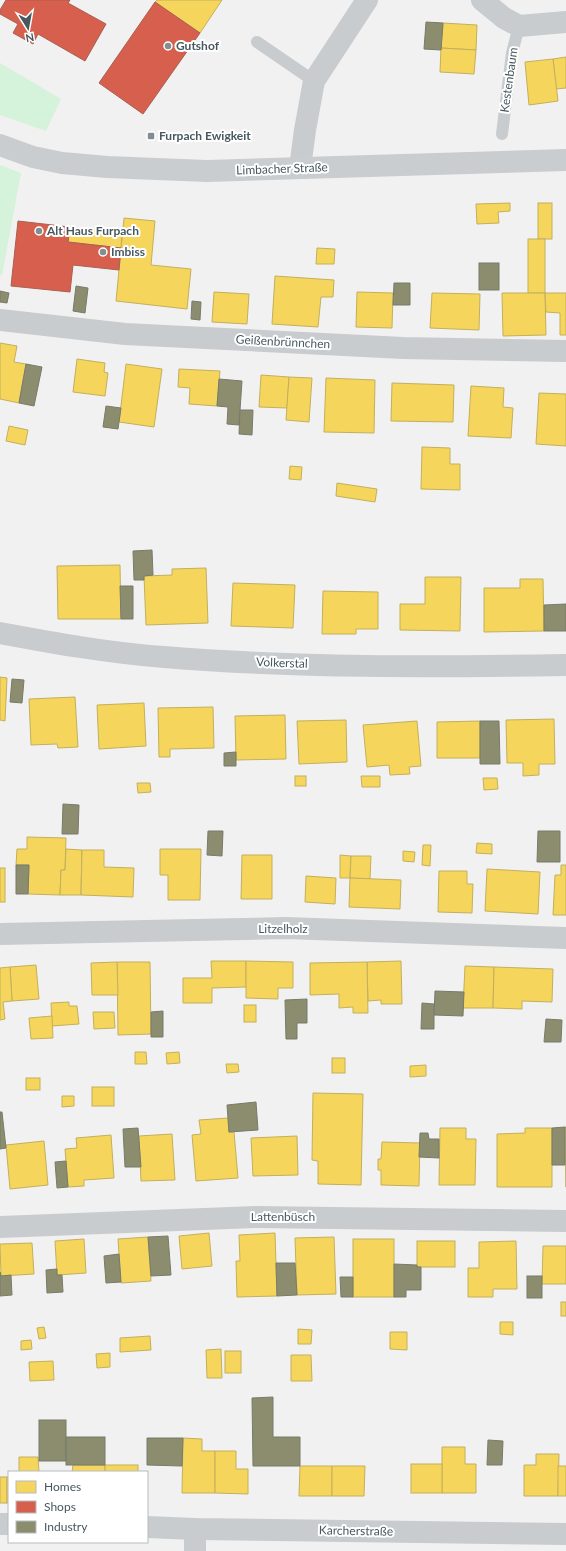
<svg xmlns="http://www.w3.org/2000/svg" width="566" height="1551" font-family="Lato,sans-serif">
	<rect width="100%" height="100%" fill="#f2f1f1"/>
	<!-- green -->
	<g fill="#d5f2da">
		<polygon points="0,63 61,99 46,131 0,115"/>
		<polygon points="0,165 21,173 2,275 0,275"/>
	</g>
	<!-- homes -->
	<g fill="#f6d55c" stroke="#c2b05d">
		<polygon points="157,0 222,0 200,33 155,2"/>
		<polygon points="443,23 477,25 476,50 441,48"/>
		<polygon points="441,48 476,50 474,74 440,72"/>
		<polygon points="566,57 566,88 556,89 553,59"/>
		<polygon points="553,59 558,101 529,105 525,62"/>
		<polygon points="510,203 510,211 498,212 499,223 477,224 476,204"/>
		<rect x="538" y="203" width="14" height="36"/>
		<polygon points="124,218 155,221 151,265 191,269 187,309 116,301"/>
		<polygon points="70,227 122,232 121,248 68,242"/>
		<rect x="528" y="239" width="17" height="54"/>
		<polygon points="317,248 335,249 334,264 316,264"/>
		<polygon points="275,276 334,280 333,297 321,297 318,327 272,324"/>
		<polygon points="214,292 249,294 247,324 212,322"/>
		<polygon points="357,292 393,293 392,328 356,327"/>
		<polygon points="432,293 480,294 479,330 430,328"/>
		<polygon points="502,293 545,293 546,335 503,336"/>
		<polygon points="545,293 566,293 566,335 560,335 560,313 546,312"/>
		<polygon points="0,343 17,346 14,362 26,364 19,403 0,399"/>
		<polygon points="77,359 105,363 104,372 108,373 105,396 73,392"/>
		<polygon points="126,364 162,369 154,427 119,422"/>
		<polygon points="179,369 220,371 217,406 189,404 190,388 178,387"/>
		<polygon points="261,375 289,377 287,408 259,407"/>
		<polygon points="289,377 312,378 309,422 286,420"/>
		<polygon points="326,378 375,380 374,433 324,432"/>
		<polygon points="392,383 454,385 453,422 391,421"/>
		<polygon points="471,386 504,388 503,407 513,408 511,438 468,436"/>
		<polygon points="539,393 566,394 566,446 536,444"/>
		<polygon points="9,426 28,430 25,445 6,441"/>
		<polygon points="422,447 450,448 450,464 460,464 460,490 421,489"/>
		<polygon points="290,466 302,467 301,480 289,479"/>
		<polygon points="337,483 377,489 375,502 336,496"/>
		<polygon points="120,565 121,619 58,619 57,566"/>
		<polygon points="206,568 208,623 146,625 144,576 172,575 172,569"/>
		<polygon points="425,577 461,577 460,631 400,630 400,604 425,604"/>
		<polygon points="520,579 543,579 544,631 484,632 484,588 520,588"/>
		<polygon points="233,583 295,585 293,628 231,626"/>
		<polygon points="323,591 378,592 378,629 356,629 356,634 322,634"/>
		<polygon points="0,677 7,678 5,721 0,720"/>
		<polygon points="75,697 78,747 58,748 57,744 31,745 29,699"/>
		<polygon points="144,703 146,746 99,749 97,705"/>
		<polygon points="213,707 214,748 170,749 170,757 159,757 158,708"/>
		<polygon points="285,715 286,759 236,760 235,716"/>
		<polygon points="554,719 555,764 539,764 539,775 523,776 523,763 507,763 506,720"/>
		<polygon points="346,720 347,762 299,764 297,721"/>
		<polygon points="417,721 421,766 409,767 410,774 390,775 389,765 367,767 363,725"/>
		<polygon points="480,721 480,758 437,758 437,722"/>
		<rect x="295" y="776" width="11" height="10"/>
		<polygon points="361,776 380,776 380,787 362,787"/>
		<polygon points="483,778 497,778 498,789 484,790"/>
		<polygon points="137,783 150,783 151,792 138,793"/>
		<polygon points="27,837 66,838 65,870 61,870 60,895 28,894 29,865 16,865 17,849 27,849"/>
		<polygon points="477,843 492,844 492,854 476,853"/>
		<polygon points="423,845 431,845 430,866 422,865"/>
		<polygon points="66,849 82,850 81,895 60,895 61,870 65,870"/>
		<polygon points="160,849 201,849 200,900 168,900 168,875 160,875"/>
		<polygon points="82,850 104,850 104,867 134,868 133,897 81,895"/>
		<polygon points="403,851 415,852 414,862 403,861"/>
		<polygon points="242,855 272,855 272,899 241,899"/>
		<polygon points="340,855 351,856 350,878 340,878"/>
		<polygon points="351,856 371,856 370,879 350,878"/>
		<polygon points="561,865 566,865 566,915 553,915 555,875 561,875"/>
		<rect x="0" y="868" width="5" height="34"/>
		<polygon points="487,869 540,872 538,914 485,911"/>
		<polygon points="439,871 467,871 467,884 473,884 472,913 438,912"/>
		<polygon points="306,876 336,878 335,904 305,902"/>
		<polygon points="350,878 401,880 400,909 349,907"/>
		<polygon points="211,961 246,961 246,987 212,988 212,1003 183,1003 183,978 212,978"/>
		<polygon points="246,961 293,962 293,988 278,988 278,999 246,998"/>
		<polygon points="401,961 402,1004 381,1004 381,1000 368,1001 367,962"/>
		<polygon points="117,962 150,962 151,1034 118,1035"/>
		<polygon points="117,962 118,995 92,995 91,963"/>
		<polygon points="367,962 368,1013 353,1013 353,1007 339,1008 339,994 310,995 310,963"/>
		<polygon points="36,965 39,999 12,1001 10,967"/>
		<polygon points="465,966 494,967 493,1008 463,1008"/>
		<polygon points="10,967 12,1001 3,1002 5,1019 0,1020 0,968"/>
		<polygon points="494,967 553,969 552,1002 522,1001 522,1009 493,1008"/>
		<polygon points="69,1002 69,1006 77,1006 79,1024 52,1026 51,1003"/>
		<rect x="244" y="1005" width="12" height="17"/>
		<polygon points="93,1012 114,1012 115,1028 94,1029"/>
		<polygon points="52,1016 53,1038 31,1039 29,1018"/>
		<polygon points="135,1052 146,1052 147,1064 135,1064"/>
		<polygon points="179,1052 180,1063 167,1064 166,1053"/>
		<rect x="332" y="1058" width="13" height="15"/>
		<polygon points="226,1064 238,1064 239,1072 227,1073"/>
		<polygon points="426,1065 426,1076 410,1077 410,1066"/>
		<rect x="26" y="1078" width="14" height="12"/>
		<rect x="92" y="1087" width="22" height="19"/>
		<polygon points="313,1093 363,1094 361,1185 318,1184 318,1161 312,1160"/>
		<polygon points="62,1096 74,1096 74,1106 62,1107"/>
		<polygon points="228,1118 229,1132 234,1132 238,1178 196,1181 192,1135 201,1134 199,1120"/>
		<polygon points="565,1127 566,1127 566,1187"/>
		<polygon points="440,1128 466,1128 466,1139 476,1139 475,1185 439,1185"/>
		<polygon points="525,1128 552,1128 552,1187 497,1187 497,1134 525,1133"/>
		<polygon points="172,1134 175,1180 141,1181 139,1136"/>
		<polygon points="111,1135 114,1178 84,1180 84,1186 68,1187 65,1149 77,1148 76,1138"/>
		<polygon points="297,1136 298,1175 253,1176 251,1138"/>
		<polygon points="44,1141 48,1185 10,1189 6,1145"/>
		<polygon points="382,1142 420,1143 419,1186 381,1185 381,1170 378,1170 378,1159 381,1159"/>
		<polygon points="209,1233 212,1266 182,1269 179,1236"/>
		<polygon points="275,1233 277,1296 237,1297 236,1261 240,1261 239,1235"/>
		<polygon points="148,1237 151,1281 121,1283 118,1239"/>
		<polygon points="334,1237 336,1294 297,1295 295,1238"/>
		<polygon points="84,1239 86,1273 57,1275 55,1241"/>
		<rect x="353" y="1239" width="41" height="58"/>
		<rect x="417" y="1241" width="38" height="26"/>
		<polygon points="516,1241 517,1289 493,1289 493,1297 468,1297 468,1268 479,1268 479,1242"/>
		<polygon points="32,1243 34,1274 1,1276 0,1244"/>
		<polygon points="543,1246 566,1246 566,1284 542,1284"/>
		<rect x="561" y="1302" width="5" height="14"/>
		<polygon points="500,1322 513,1322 513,1335 500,1334"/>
		<polygon points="44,1327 46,1338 39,1339 37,1328"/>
		<polygon points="298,1329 312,1330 311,1344 298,1344"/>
		<polygon points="390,1332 407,1332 407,1350 390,1349"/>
		<polygon points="150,1336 151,1350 120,1352 120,1338"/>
		<polygon points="31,1340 32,1349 21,1350 21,1341"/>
		<polygon points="221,1349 222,1378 207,1378 206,1350"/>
		<rect x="225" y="1351" width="16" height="22"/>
		<polygon points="110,1353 110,1367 97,1368 96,1354"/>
		<polygon points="291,1355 311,1355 312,1381 291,1381"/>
		<polygon points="53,1361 54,1380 30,1381 29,1362"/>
		<polygon points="183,1438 202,1439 202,1451 215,1451 215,1493 182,1493"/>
		<polygon points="442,1447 465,1447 465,1464 476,1464 476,1493 442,1493"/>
		<polygon points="215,1451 236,1451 236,1469 248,1469 248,1494 215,1493"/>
		<polygon points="536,1454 559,1454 558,1496 524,1496 524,1465 536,1465"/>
		<polygon points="19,1457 38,1457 39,1472 19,1472"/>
		<rect x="411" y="1464" width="31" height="29"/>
		<polygon points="73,1465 105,1465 105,1472 72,1472"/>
		<rect x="105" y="1465" width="33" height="7"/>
		<polygon points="300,1466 332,1466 332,1496 299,1496"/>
		<polygon points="332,1466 365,1466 364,1496 332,1496"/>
		<rect x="558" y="1466" width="8" height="30"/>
		<rect x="0" y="1477" width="7" height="26"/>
		<rect x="7" y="1477" width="2" height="26"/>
	</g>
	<!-- shops -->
	<g fill="#d6604d" stroke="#ab5e52">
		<polygon points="6,0 70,0 68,3 106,24 85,61 38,34 33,44 13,33 18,24 0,14 0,10"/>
		<polygon points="155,2 200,33 143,114 99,83"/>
		<polygon points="18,221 70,227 68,242 121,248 119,270 73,265 70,292 11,286"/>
	</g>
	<!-- industry -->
	<g fill="#8c8c6e" stroke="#777c6a">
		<polygon points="426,22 443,23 441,50 424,49"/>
		<rect x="479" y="263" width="20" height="27"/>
		<polygon points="394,283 410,283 410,305 393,305"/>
		<polygon points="76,286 88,288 85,313 73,311"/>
		<polygon points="0,291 9,293 7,303 0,302"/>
		<polygon points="192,301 201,302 200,320 191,319"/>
		<polygon points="26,364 42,367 34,406 19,403"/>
		<polygon points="219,379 242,381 239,425 227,424 228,407 217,406"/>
		<polygon points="106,406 121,408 118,429 103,427"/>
		<polygon points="240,410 253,410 252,435 239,434"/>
		<polygon points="152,550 153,575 144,576 144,580 134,580 133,551"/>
		<polygon points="120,586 133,586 133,619 121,619"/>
		<polygon points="566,604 566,631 544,631 544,605"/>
		<polygon points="12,679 24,680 22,703 10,702"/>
		<polygon points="480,721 499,721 500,764 480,764"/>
		<polygon points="236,752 236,766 224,766 224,753"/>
		<polygon points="63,804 79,805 78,834 62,834"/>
		<polygon points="208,831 223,831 222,856 207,855"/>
		<polygon points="538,831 560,831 560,862 537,862"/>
		<polygon points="16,865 29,865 28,894 16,894"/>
		<polygon points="435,991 464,992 463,1016 434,1015"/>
		<polygon points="307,999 307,1023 297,1023 297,1039 286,1039 285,1000"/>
		<polygon points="422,1003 434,1004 434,1029 421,1029"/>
		<polygon points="163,1011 163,1037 151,1037 151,1012"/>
		<polygon points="546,1019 562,1020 561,1042 544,1042"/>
		<polygon points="256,1102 258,1130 229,1132 227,1105"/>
		<polygon points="0,1112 2,1112 6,1148 0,1149"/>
		<polygon points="565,1127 565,1165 552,1165 552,1128"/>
		<polygon points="138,1128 141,1167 125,1167 123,1129"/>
		<polygon points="420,1133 428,1133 429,1139 439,1139 439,1158 419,1157"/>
		<polygon points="66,1161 68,1187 57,1188 55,1162"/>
		<polygon points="168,1236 171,1275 151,1276 148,1237"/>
		<polygon points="119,1254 121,1282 106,1283 104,1256"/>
		<polygon points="276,1263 295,1263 297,1295 277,1296"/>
		<polygon points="394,1264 417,1265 417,1267 421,1267 421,1290 406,1290 406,1297 394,1297"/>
		<polygon points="57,1269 57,1275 62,1275 63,1292 47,1293 46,1270"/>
		<polygon points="0,1272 1,1276 11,1275 12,1295 0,1296"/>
		<rect x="527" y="1276" width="15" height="22"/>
		<polygon points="340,1277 353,1277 353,1297 341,1297"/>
		<polygon points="273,1397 273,1437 300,1437 300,1466 253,1466 252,1398"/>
		<rect x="39" y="1420" width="27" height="41"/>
		<rect x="66" y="1437" width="39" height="28"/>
		<polygon points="147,1438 183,1438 182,1466 147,1465"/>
		<polygon points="488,1440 503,1441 502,1465 487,1465"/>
	</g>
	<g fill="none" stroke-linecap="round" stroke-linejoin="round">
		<!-- lane -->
		<g stroke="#c8ccce" stroke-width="12">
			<polyline points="257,42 314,81"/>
			<polyline points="502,134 512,53 519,26"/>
		</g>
		<!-- street -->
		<g stroke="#c8ccce" stroke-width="22">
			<polyline points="482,0 504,18 519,26 566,22"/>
			<polyline points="300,168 305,130 314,81 367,0"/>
			<polyline points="0,320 125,334 403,348 566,351"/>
			<path d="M0,633C54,643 109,653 164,657C298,668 432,667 566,665"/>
			<polyline points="0,934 286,928 566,938"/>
			<polyline points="0,1227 255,1217 566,1221"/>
			<polyline points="0,1524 9,1524"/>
			<polyline points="147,1527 195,1529 566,1534"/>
			<polyline points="195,1551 195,1529"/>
		</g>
		<!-- secondary -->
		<polyline stroke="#c9cdcf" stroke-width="22" points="0,145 33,157 62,163 107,167 207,171 566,160"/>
	</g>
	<!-- markers -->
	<g fill="#838e92" stroke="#fff" stroke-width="1.5">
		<circle cx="168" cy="46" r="4"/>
		<rect x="147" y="132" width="8" height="8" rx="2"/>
		<circle cx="39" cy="231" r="4"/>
		<circle cx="103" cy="252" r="4"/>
	</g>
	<g text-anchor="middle" stroke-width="4" stroke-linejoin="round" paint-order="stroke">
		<!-- poi labels -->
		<g font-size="12" font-weight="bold" fill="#47585f" stroke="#fff" text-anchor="start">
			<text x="176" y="50">Gutshof</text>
			<text x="159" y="140">Furpach Ewigkeit</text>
			<text x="47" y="235">Alt Haus Furpach</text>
			<text x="111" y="256">Imbiss</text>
		</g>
		<!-- street labels -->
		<g font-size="12" fill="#47585f" stroke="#fff">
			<text transform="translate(509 80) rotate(-82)" y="4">Kestenbaum</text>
			<text transform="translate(282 169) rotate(-2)" y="4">Limbacher Straße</text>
			<text transform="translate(283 342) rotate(3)" y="4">Geißenbrünnchen</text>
			<text transform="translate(282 663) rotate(2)" y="4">Volkerstal</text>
			<text x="283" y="933">Litzelholz</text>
			<text x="283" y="1221">Lattenbüsch</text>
			<text transform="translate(356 1531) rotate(1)" y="4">Karcherstraße</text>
		</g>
	</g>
	<!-- legend -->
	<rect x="8" y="1471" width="140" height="72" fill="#ffffff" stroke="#b5bcbf"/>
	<rect x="16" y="1481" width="20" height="12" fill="#f6d55c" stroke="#b5bcbf"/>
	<text x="44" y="1491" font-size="12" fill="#47585f">Homes</text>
	<rect x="16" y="1501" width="20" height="12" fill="#d6604d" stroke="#b5bcbf"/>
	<text x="44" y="1511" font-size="12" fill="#47585f">Shops</text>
	<rect x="16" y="1521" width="20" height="12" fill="#8c8c6e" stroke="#b5bcbf"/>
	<text x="44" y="1531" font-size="12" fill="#47585f">Industry</text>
	<!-- north arrow -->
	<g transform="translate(28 28) rotate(169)" stroke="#ffffff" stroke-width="3" paint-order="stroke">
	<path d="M0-3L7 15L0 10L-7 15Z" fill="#47585f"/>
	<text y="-6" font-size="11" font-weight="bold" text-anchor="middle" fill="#47585f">N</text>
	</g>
</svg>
